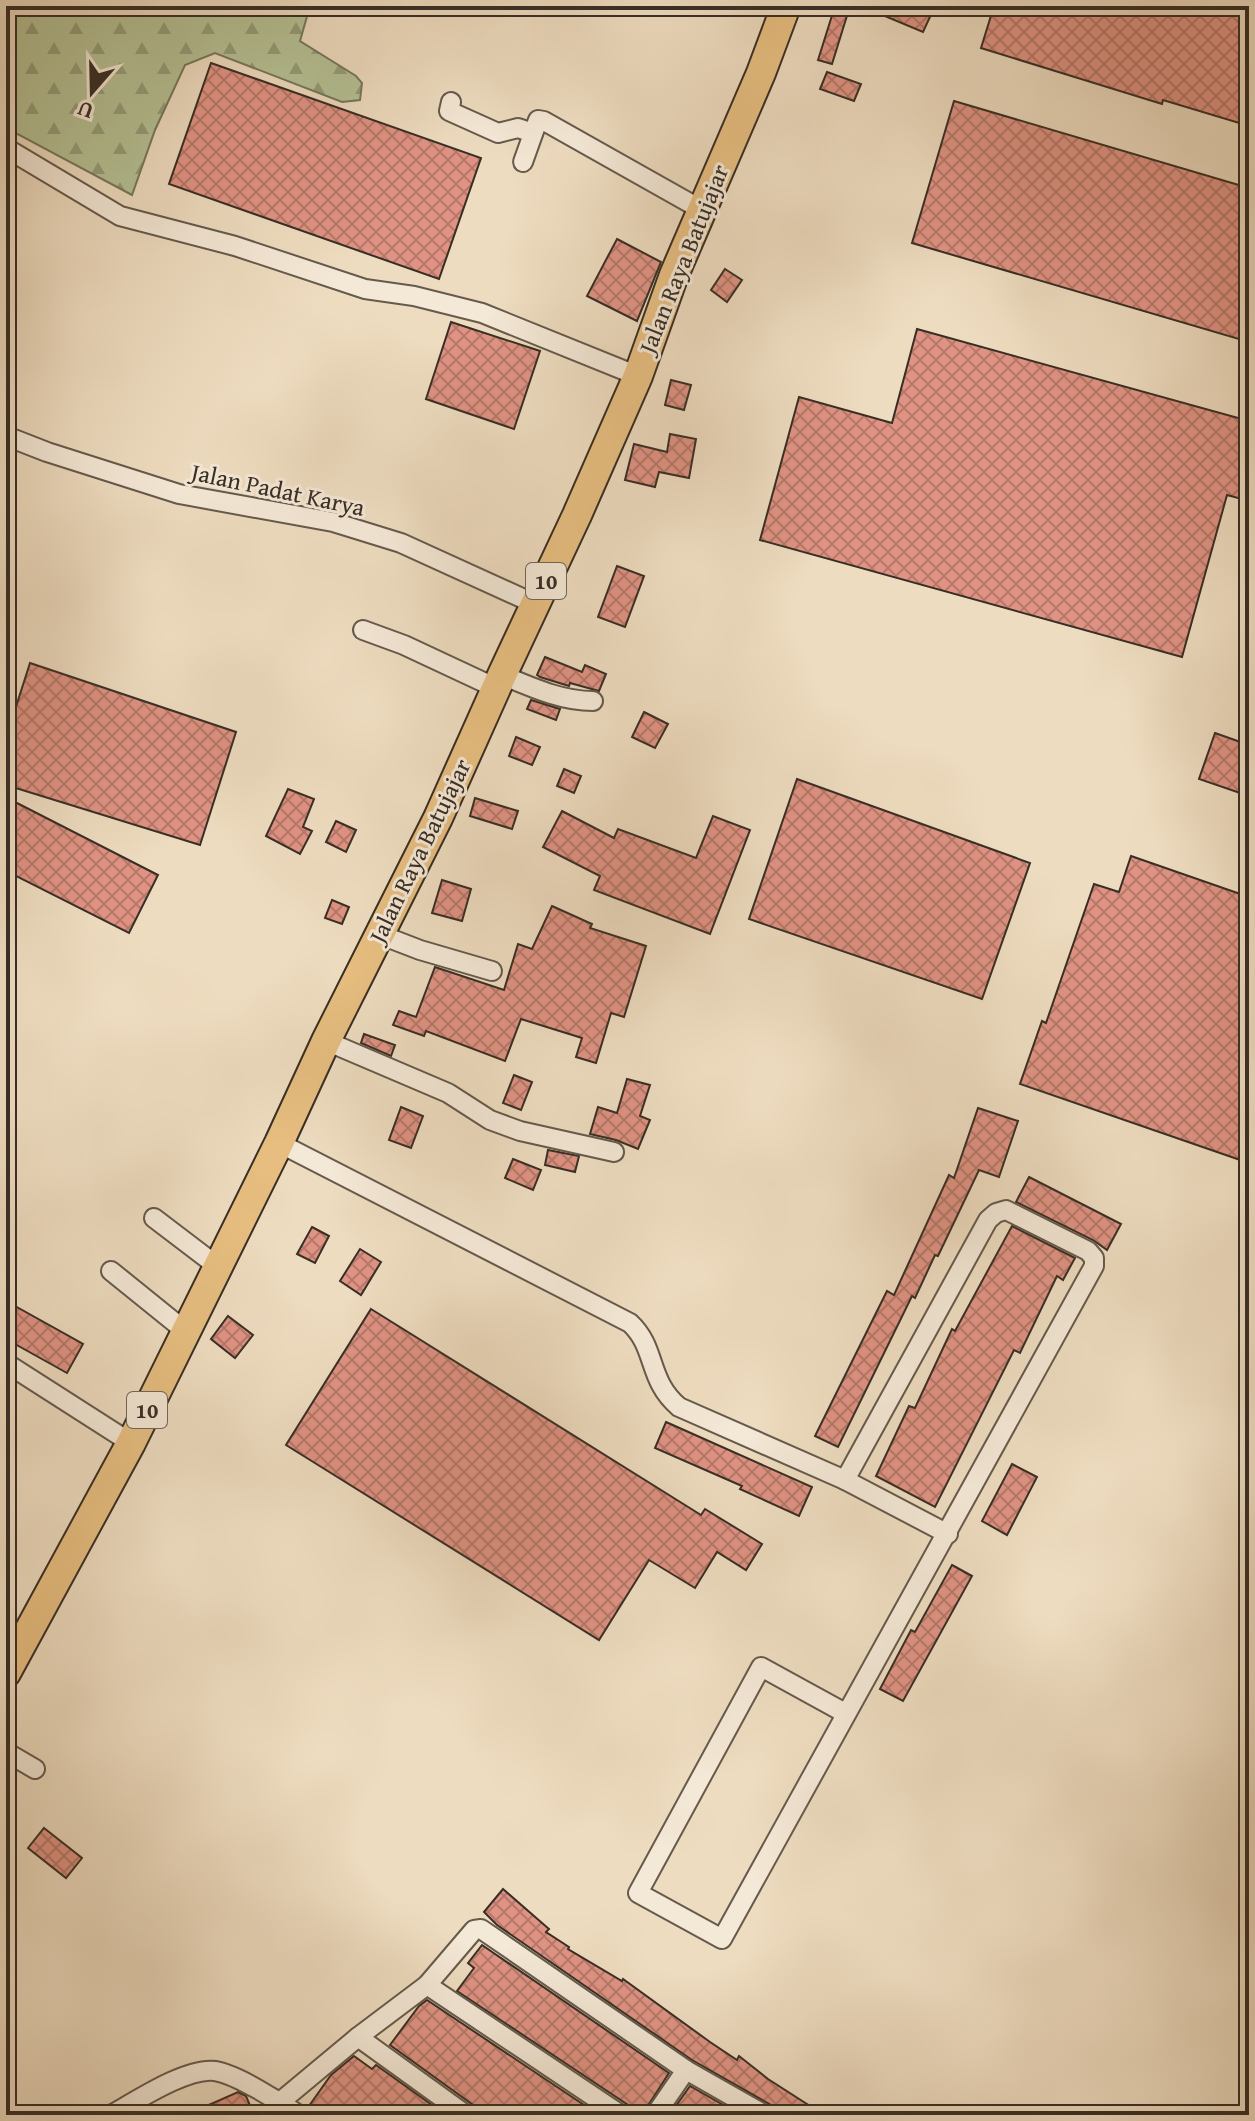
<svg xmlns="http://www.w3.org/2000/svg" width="1255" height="2121" font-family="'Gentium Book Plus',serif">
	<defs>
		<pattern id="forest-firs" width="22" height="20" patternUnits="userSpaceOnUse" patternTransform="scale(2)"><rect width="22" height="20" fill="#b5c195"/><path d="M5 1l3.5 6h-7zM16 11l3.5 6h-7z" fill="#949d79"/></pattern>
		<pattern id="building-cross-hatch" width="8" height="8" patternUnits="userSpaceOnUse" patternTransform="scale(2)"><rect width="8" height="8" fill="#e09383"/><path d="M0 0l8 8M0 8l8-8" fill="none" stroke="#b6786b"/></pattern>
	</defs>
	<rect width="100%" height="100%" fill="#eedcc0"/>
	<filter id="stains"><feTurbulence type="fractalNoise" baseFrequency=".0025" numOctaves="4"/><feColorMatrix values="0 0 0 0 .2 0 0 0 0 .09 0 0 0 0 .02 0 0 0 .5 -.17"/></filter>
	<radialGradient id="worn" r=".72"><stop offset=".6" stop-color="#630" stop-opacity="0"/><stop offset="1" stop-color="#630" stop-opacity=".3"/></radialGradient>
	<!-- forest -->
	<polygon fill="url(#forest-firs)" stroke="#76785d" stroke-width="2" points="6,6 310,6 300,41 356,76 362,83 360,100 342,102 215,53 185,65 155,130 132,195 6,128"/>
	<!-- building -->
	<g fill="url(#building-cross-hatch)" stroke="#372e25" stroke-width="2">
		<polygon points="835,6 850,6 832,64 818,60"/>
		<polygon points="861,6 935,6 923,32"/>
		<polygon points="994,6 1249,6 1249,126 1163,100 1162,104 981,48"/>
		<polygon points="211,63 481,158 439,279 169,184"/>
		<polygon points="827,72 861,84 854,101 820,89"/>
		<polygon points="954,101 1249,188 1249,342 912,243"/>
		<polygon points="617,239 661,262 637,321 587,296"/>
		<polygon points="725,269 742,280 727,302 711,290"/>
		<polygon points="451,322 540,351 514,429 426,399"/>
		<polygon points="917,329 1249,421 1249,501 1227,495 1182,657 760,540 799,397 892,423"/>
		<polygon points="671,380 691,385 684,410 665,405"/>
		<polygon points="670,434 696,439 689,478 659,472 655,487 625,480 634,444 667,452"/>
		<polygon points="617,566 644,576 625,627 598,617"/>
		<polygon points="545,657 582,672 585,665 606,674 599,691 570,683 569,686 540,677 537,675"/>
		<polygon points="30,663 236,732 200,845 6,785 6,738"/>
		<polygon points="531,700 560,709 556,720 527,709"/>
		<polygon points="644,712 668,724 655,748 632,737"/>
		<polygon points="1215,733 1249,745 1249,796 1199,779"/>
		<polygon points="516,737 540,747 532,765 509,756"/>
		<polygon points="564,769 581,776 574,793 557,786"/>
		<polygon points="797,779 1030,863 982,999 749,919"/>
		<polygon points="288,789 314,799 303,827 312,831 300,854 266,836"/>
		<polygon points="475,798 518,811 512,829 470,816"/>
		<polygon points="15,802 158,875 129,933 6,871 6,820"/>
		<polygon points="562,811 614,838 618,829 696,858 713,816 750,830 710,934 594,890 600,876 543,847"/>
		<polygon points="336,821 356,830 346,852 326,842"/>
		<polygon points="1131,856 1249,897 1249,1163 1020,1084 1042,1021 1046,1023 1094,884 1119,892"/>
		<polygon points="442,880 471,889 462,921 432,913"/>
		<polygon points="332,900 349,907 342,924 325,918"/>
		<polygon points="552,906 592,924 590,928 646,946 624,1017 611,1013 596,1063 576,1057 582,1038 521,1019 505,1061 426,1031 424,1036 393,1025 399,1011 416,1017 435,967 504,990 518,944 532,949"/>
		<polygon points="364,1034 395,1045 391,1056 361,1043"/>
		<polygon points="514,1075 532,1082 521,1110 503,1103"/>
		<polygon points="627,1079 650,1085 640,1116 650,1120 638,1149 616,1140 590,1134 598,1107 617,1113"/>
		<polygon points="401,1107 423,1116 411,1148 389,1140"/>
		<polygon points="978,1108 1018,1121 999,1177 979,1170 938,1256 935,1255 915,1298 912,1296 838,1447 815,1436 887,1291 894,1295 949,1175 954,1178"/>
		<polygon points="548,1150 579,1156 575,1172 545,1165"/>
		<polygon points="513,1159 541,1170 533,1190 505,1178"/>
		<polygon points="1029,1177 1121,1224 1107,1250 1093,1240 1016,1202"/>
		<polygon points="1012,1226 1075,1258 1063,1280 1057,1276 1020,1353 1014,1350 935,1507 876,1476 909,1406 915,1408 952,1329 955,1331"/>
		<polygon points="312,1227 329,1236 315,1263 297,1254"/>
		<polygon points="360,1249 381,1262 361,1295 340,1281"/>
		<polygon points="6,1301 83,1344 67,1373 6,1339"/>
		<polygon points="371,1309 701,1515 705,1509 762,1544 746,1570 717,1552 695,1588 649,1560 599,1640 286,1445"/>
		<polygon points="228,1316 253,1335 235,1358 211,1339"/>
		<polygon points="666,1422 812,1487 799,1516 740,1489 742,1486 655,1448"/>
		<polygon points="1012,1464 1037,1477 1007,1535 982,1521"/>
		<polygon points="952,1565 972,1576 903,1701 880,1689 911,1630 915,1632"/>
		<polygon points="44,1828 82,1858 66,1878 28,1848"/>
		<polygon points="503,1889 549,1929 546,1932 569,1947 568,1949 622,1981 623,1979 710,2042 737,2060 739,2056 768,2079 824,2115 777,2115 771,2105 692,2060 497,1925 484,1912"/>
		<polygon points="482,1945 669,2073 642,2115 633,2115 628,2105 457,1991 474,1968 468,1963"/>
		<polygon points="427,2000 599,2115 478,2115 473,2105 390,2045 419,2006"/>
		<polygon points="354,2056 372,2069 376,2065 446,2115 322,2115 309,2106 331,2075"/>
		<polygon points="690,2086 741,2115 670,2114"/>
		<polygon points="238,2092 246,2096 254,2115 186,2115"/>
	</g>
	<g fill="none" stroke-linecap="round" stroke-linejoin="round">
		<!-- minor casing -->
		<g stroke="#655a4c" stroke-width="22">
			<g id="minor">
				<polyline points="451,102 449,111 498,133 518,128 533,133"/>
				<polyline points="6,148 120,216 235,246 365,289 414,296 482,313 638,376"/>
				<polyline points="523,162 538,120 544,121 702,210"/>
				<polyline points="6,436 47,452 179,494 333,522 401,543 535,604"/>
				<polyline points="363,630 404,645 496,688"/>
				<path d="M502,675C531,687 561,701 593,701"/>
				<polyline points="381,935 420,950 492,971"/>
				<polyline points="326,1041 448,1093 490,1120 520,1131 614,1152"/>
				<path d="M279,1143L630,1323C657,1348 647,1380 679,1407L845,1480L948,1534"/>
				<polyline points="154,1218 217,1266"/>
				<polyline points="111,1271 184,1330"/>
				<polyline points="6,1363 131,1443"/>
				<polyline points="845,1480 988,1220 996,1213 1006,1210 1088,1251 1094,1258 1094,1266 722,1939 638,1893 761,1667 845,1713"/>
				<polyline points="6,1752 35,1769"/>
				<polyline points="427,1985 621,2115"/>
				<polyline points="358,2037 466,2115"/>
				<polyline points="280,2102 358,2037 427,1985 474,1930 481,1929 686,2070 765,2115"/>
				<path d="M111,2115C136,2101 187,2067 215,2071C236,2074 280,2102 299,2115"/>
				<polyline points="655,2115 686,2070"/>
			</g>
		</g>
		<!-- highway casing -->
		<g stroke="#372e25" stroke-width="32">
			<polyline id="highway" points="6,1673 131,1443 279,1143 326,1041 438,818 502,675 577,515 638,376 674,275 761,73 786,6"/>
		</g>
		<!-- minor -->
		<use href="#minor" stroke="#f4e8d6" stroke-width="18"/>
		<!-- highway -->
		<use href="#highway" stroke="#e7be80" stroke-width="28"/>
	</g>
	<g text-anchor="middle" stroke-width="6" stroke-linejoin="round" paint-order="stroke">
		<!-- shield labels -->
		<g fill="#f4e8d6" stroke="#70665a" stroke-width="2">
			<rect x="526" y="563" width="40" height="36" rx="6"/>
			<rect x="127" y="1392" width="40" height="36" rx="6"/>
		</g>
		<g font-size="22" font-weight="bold" fill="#372e25">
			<text x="546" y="589">10</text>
			<text x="147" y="1418">10</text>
		</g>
		<!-- street labels -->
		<g font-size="24" fill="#372e25" stroke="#f4e8d6">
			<text transform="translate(684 259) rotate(-68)" y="8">Jalan Raya Batujajar</text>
			<text transform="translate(278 490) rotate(12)" y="8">Jalan Padat Karya</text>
			<text transform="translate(420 851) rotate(-64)" y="8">Jalan Raya Batujajar</text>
		</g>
	</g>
	<!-- margin -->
	<rect width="1255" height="2121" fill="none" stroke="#eedcc0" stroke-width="32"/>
	<rect x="8" y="8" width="1239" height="2105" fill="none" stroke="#372e25" stroke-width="4"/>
	<rect x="16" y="16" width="1223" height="2089" fill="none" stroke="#372e25" stroke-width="2"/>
	<!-- north arrow -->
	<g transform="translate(92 92) rotate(200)" stroke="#f4e8d6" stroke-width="6" paint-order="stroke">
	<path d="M0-6L14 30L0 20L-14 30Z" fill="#372e25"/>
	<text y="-12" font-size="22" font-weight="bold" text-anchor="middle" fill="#372e25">U</text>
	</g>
	<rect width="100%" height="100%" filter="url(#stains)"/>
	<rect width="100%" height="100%" fill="url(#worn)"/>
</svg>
